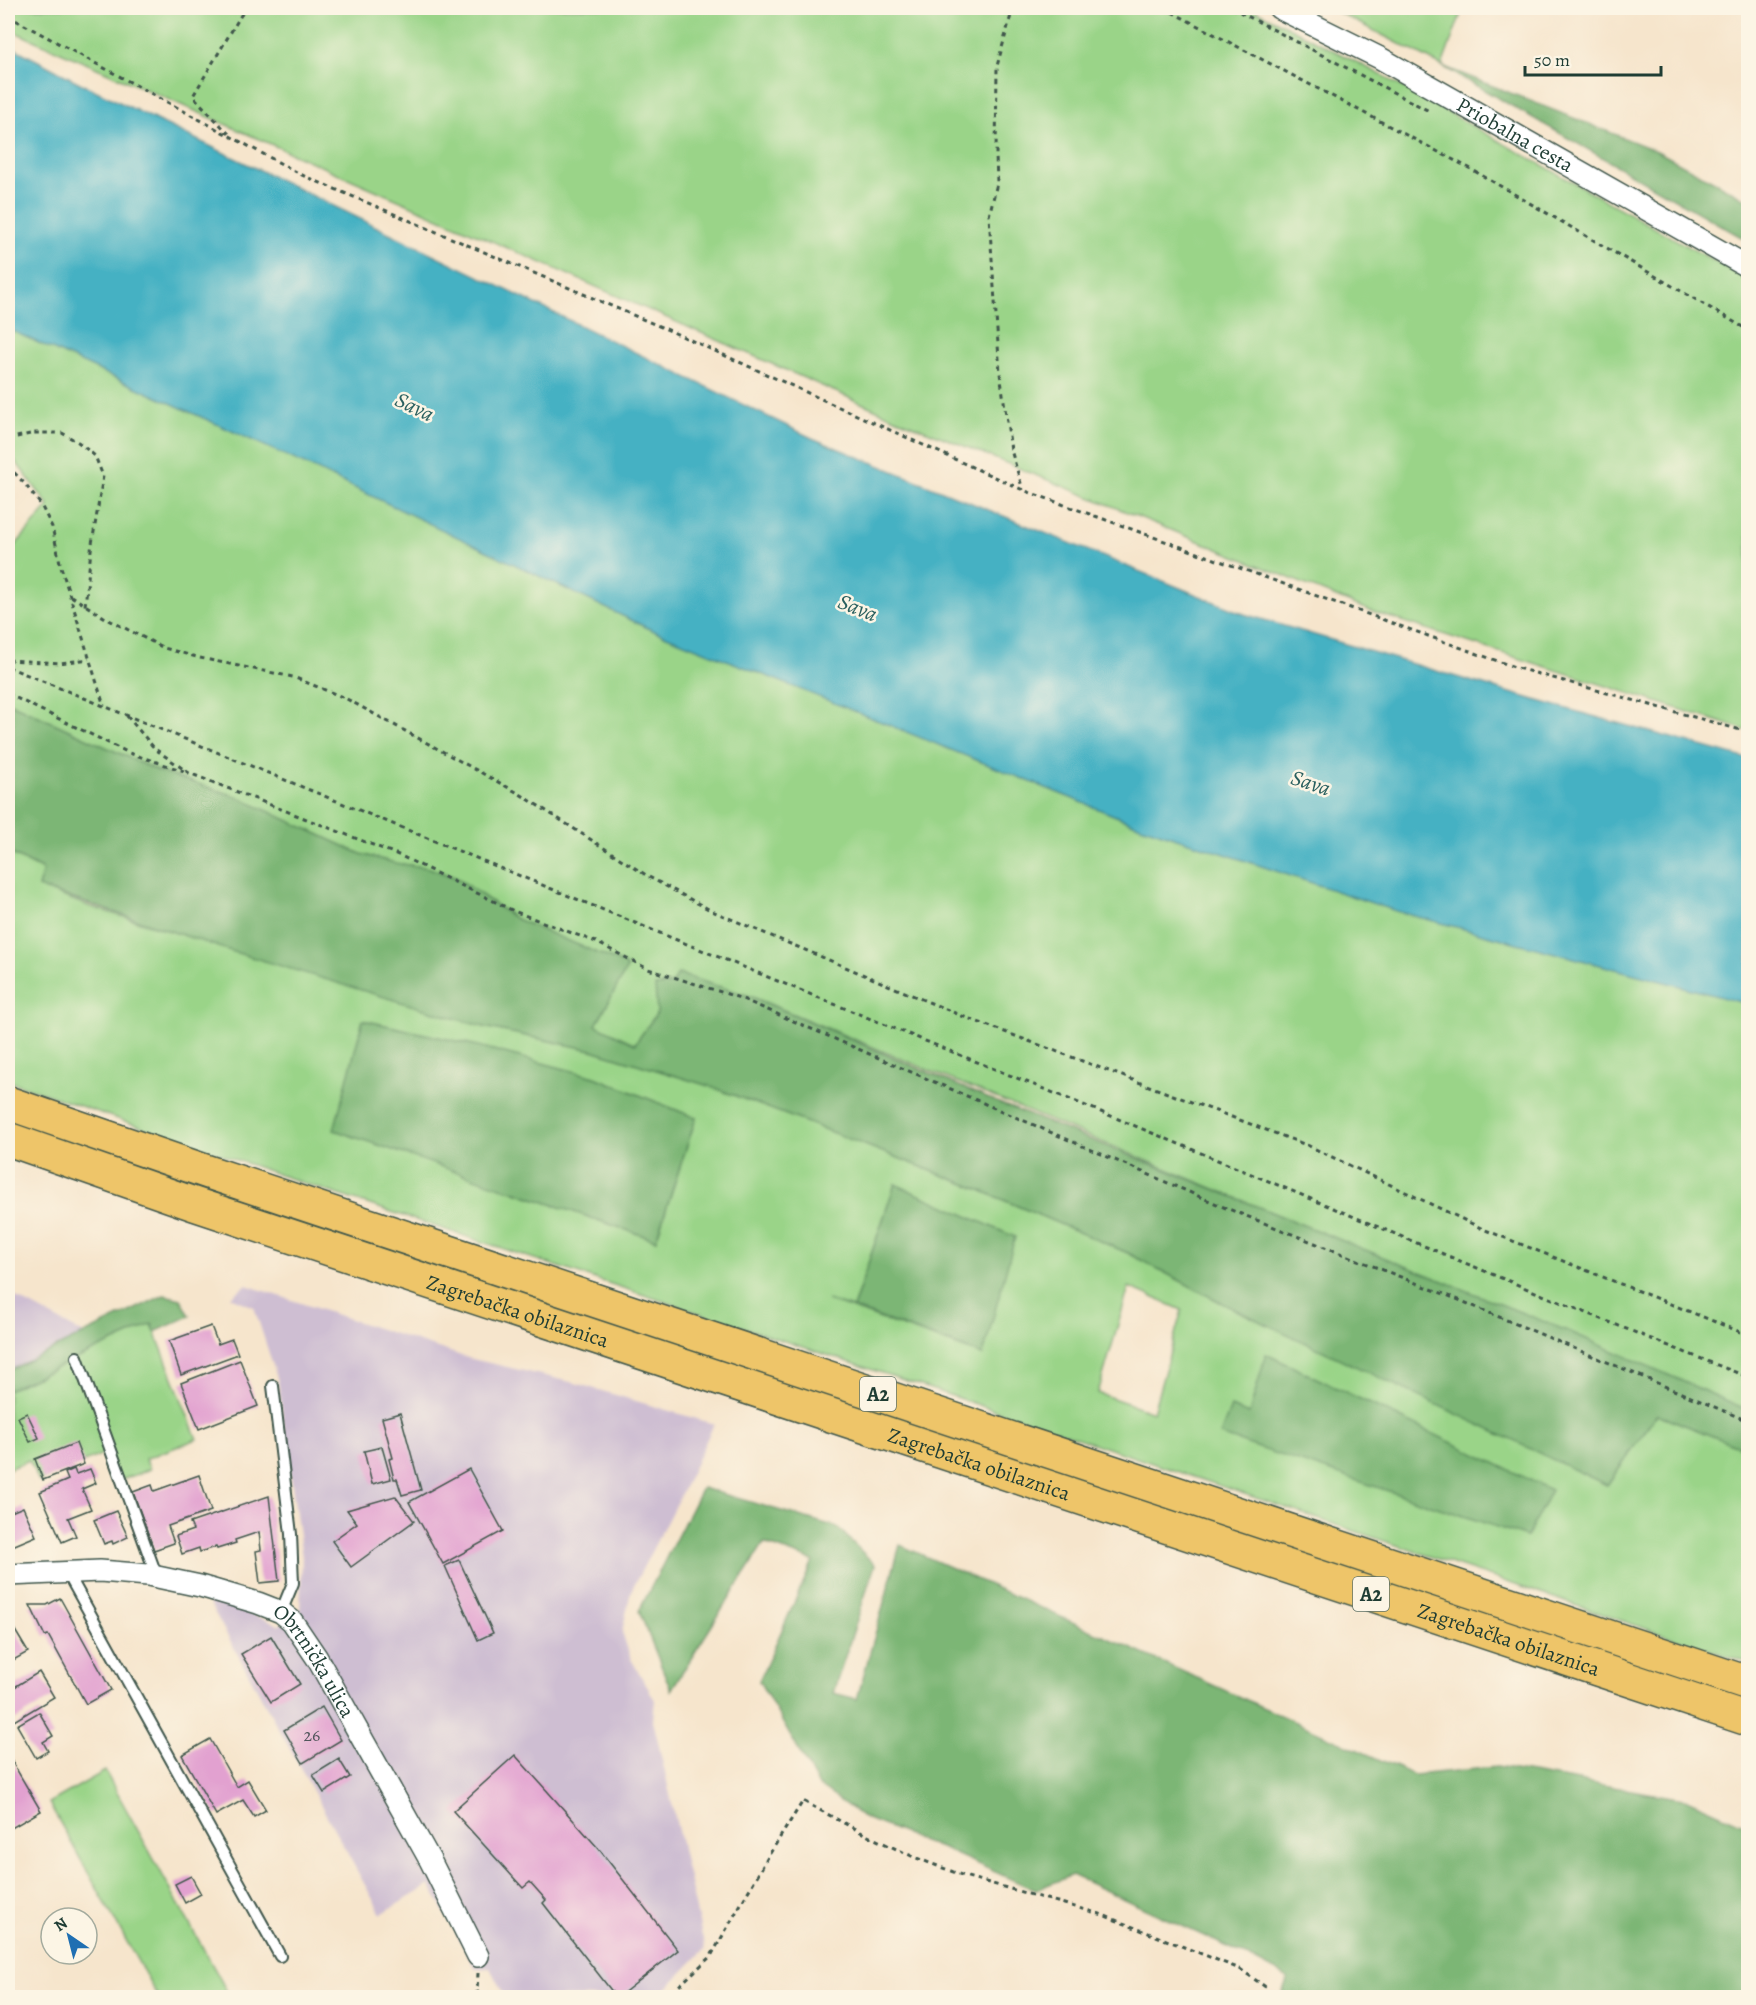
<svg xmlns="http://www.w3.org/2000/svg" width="1756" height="2005" font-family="Alegreya,serif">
	<rect width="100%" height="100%" fill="#fcf5e5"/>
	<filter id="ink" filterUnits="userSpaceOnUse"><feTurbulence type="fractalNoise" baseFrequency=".0167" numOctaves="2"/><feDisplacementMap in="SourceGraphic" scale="12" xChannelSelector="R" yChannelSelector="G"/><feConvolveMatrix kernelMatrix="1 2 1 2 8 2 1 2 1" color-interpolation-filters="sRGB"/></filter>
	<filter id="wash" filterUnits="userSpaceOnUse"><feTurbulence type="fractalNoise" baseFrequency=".008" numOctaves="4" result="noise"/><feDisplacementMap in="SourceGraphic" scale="24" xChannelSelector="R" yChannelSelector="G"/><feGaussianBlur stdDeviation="1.35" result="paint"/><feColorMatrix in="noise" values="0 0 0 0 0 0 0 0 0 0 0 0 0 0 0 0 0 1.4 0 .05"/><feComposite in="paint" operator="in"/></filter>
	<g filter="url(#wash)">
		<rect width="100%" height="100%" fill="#f6e5cc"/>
		<!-- industrial -->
		<g fill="#cebed2">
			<polygon points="246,1285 468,1358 575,1383 714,1424 683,1490 631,1591 622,1632 631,1659 655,1700 653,1720 705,1949 658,1997 505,1997 490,1968 475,1969 430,1885 381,1914 206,1597 279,1625 300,1611 302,1557 278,1381 254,1307 231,1297"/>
			<polygon points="8,1293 84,1334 8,1371"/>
		</g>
		<!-- green -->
		<g fill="#9ad488" stroke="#5c885e" stroke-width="1.5" fill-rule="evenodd">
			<polygon points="8,8 1251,8 1372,70 1748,280 1748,731 1373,612 900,420 8,29"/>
			<polygon points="1330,8 1463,8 1442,66"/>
			<polygon points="8,329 309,466 652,630 1141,826 1396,911 1748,1004 1748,1410 750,996 657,1013 635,1044 595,1025 627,968 624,964 516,919 457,878 429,868 395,863 361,854 235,796 160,772 8,702 8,554 49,506 16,462 8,455"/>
			<path d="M8,852L43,870L38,887L91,907L484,1027L592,1050L709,1086L808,1123L973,1187L1128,1253L1226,1305L1607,1485L1657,1414L1748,1450V1663L949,1395L315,1187L8,1081ZM363,1020L478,1046L595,1077L696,1118L656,1240L335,1130ZM895,1184L982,1355L827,1300L853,1308ZM1129,1287L1182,1310L1153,1412L1098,1393ZM1266,1355L1526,1537L1249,1415Z"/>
			<polygon points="152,1324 197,1439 145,1459 150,1469 119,1481 105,1453 39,1481 29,1460 8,1469 8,1390"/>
			<polygon points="105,1771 230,1997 158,1997 49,1803"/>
		</g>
		<!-- forest -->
		<g fill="#7bb674" stroke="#4d7a54" stroke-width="1.5">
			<polygon points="1442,66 1657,151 1748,200 1748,241"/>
			<polygon points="8,702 160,772 235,796 361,854 395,863 429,868 457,878 516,919 624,964 627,968 596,1025 635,1044 657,1013 655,986 672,984 678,974 750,996 999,1103 1575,1334 1748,1410 1748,1450 1657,1414 1607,1485 1226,1305 1128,1253 973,1187 808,1123 709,1086 650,1068 592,1050 484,1027 231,951 38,887 43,870 8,852"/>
			<polygon points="363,1020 478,1046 595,1077 696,1118 656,1240 334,1130"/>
			<polygon points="895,1184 1015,1237 983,1355 853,1308"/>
			<polygon points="164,1295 181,1299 190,1316 155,1332 152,1324 8,1390 8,1371"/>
			<polygon points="1266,1354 1551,1490 1527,1537 1220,1435 1231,1407 1249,1414"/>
			<polygon points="702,1488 837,1527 875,1565 833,1693 857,1699 900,1545 1414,1775 1497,1767 1689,1800 1748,1826 1748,1997 1281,1997 1288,1978 1241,1953 1072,1875 1035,1890 953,1853 865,1818 819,1786 759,1681 813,1561 764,1543 671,1690 639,1611"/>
		</g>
		<!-- water -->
		<polygon fill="#45b1c3" stroke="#32777c" stroke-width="1.5" points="8,45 80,83 812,438 1244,614 1531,699 1748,759 1748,1004 1396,911 1141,826 652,630 309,466 8,329"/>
		<g id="blocks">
			<!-- building -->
			<g fill="#e2a1d0">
				<polygon points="211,1326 218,1344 232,1339 238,1354 181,1375 169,1341"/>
				<polygon points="240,1360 258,1406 199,1429 181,1383"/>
				<polygon points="27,1413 39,1438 30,1442 18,1417"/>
				<polygon points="400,1413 421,1490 402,1495 397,1479 394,1479 389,1459 393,1458 382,1418"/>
				<polygon points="76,1443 84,1464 43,1480 35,1459"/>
				<polygon points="382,1447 391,1479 372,1484 364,1451"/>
				<polygon points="74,1469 76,1474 90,1469 96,1483 82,1489 91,1509 68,1518 76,1536 62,1542 40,1492 68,1480 65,1473"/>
				<polygon points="469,1469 503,1531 443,1564 409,1502"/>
				<polygon points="199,1475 211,1511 168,1526 174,1543 154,1550 133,1492 152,1485 154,1491"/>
				<polygon points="269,1496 279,1581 260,1583 256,1551 261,1550 259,1532 235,1540 236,1543 217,1549 216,1547 200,1552 199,1548 182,1554 176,1536 193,1530 190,1523"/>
				<polygon points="395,1496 414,1521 351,1567 332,1541 357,1523 347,1510"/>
				<polygon points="23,1507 36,1536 10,1547 8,1542 8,1509 9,1513"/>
				<polygon points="116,1511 128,1537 113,1544 112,1541 104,1544 94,1520"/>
				<polygon points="459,1560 493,1633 478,1640 445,1566"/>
				<polygon points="60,1598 111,1690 86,1704 48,1635 45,1636 30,1605 47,1605"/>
				<polygon points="10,1622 28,1652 8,1663 8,1624"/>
				<polygon points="271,1636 300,1684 271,1702 241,1654"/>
				<polygon points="39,1672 54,1697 9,1724 8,1691"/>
				<polygon points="322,1707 341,1740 303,1763 284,1730"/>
				<polygon points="39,1712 53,1736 43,1742 48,1751 36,1758 17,1725"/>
				<polygon points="210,1739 237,1787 248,1780 266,1810 254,1817 243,1800 216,1815 182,1755"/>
				<polygon points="515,1755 599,1849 678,1950 617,1998 543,1903 546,1900 530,1882 523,1888 453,1811"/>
				<polygon points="339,1759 350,1777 324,1793 313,1775"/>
				<polygon points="11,1760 41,1811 8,1830 8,1762"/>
				<polygon points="191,1876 201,1894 185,1903 175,1884"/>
			</g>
		</g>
	</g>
	<g filter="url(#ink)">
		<use href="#blocks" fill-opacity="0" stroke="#3f564b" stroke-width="1.5"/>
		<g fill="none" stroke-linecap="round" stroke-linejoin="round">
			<!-- lane casing -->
			<g stroke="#3f564b" stroke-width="14">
				<g id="lane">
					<polyline points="77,1357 157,1577"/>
					<polyline points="273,1386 291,1534 293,1583 281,1612"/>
					<polyline points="67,1572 280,1956"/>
				</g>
			</g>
			<!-- street casing -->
			<g stroke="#3f564b" stroke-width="24">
				<g id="street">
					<path id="s1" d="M1279,8L1380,58L1748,267"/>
					<path id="s2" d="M8,1575L100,1571L148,1575L200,1586L258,1603L281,1612L292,1621L317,1658L430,1860L478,1956"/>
				</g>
			</g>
			<!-- highway casing -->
			<g stroke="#3f564b" stroke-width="36">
				<g id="highway">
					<polyline points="8,1103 205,1171 1748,1683"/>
					<path id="s3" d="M8,1139L194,1204L1748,1719"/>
				</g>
			</g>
			<!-- path -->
			<g stroke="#3f564b" stroke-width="3" stroke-dasharray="4.5 4.5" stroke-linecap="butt">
				<polyline points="1013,8 997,66 996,155 997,183 989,216 1000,373 1011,450 1023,490"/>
				<polyline points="1164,8 1471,169 1748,330"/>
				<polyline points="1232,8 1431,112"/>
				<polyline points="8,16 302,175 666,329 1023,490 1517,668 1748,732"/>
				<polyline points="229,134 193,96 241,15 249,8"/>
				<polyline points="8,439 34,433 62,433 78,442 95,456 103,476 91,550 85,606"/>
				<polyline points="8,466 24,483 41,505 52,527 61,567 104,706"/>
				<polyline points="71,596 107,619 164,648 200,658 293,677 345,698 520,794 649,877 712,911 962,1016 1309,1146 1483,1229 1748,1335"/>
				<polyline points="8,660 60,663 89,659"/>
				<path d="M8,667C372,815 736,965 1101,1112C1317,1200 1531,1293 1748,1377"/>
				<polyline points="8,694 129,753 184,771"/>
				<polyline points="127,716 155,749 189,773 401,856 516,912 596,942 648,969 740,998 1226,1208 1454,1298 1748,1421"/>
				<polyline points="478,1973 477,1991 481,1998"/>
				<polyline points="666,1998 711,1956 772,1850 803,1801 868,1836 914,1857 964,1876 1100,1914 1240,1969 1267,1988 1267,1998"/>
			</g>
			<!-- lane -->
			<use href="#lane" stroke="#fff" stroke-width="10"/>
			<!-- street -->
			<use href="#street" stroke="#fff" stroke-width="21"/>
			<!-- highway -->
			<use href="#highway" stroke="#eec569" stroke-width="33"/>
		</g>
	</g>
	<g text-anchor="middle" stroke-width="5" stroke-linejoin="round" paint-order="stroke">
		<!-- number labels -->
		<g font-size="18" fill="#50565b">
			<text x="312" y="1741">26</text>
		</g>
		<!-- shield labels -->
		<g fill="#fcf5e5" stroke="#617469" stroke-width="1.5">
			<rect x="860" y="1377" width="36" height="34" rx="4.5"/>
			<rect x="1353" y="1577" width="36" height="34" rx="4.5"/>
		</g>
		<g font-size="20" font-weight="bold" fill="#1f3d34">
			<text x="878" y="1401">A2</text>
			<text x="1371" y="1601">A2</text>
		</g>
		<!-- street labels -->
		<g font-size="21" fill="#1f3d34" stroke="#fcf5e5">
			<text dy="7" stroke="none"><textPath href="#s1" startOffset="268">Priobalna cesta</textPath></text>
			<text dy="7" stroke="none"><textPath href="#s3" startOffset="538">Zagrebačka obilaznica</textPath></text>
			<text dy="7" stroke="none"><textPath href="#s3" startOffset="1024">Zagrebačka obilaznica</textPath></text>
			<text dy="7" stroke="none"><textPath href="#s3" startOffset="1582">Zagrebačka obilaznica</textPath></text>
			<text dy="7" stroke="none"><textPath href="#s2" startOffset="338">Obrtnička ulica</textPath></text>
		</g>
		<!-- water labels -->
		<g font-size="22" font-style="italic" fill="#2a605f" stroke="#fcf5e5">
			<text transform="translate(415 406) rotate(26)" y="8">Sava</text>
			<text transform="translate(858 607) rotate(22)" y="8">Sava</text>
			<text transform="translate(1311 782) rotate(18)" y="8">Sava</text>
		</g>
	</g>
	<!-- margin -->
	<rect width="1756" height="2005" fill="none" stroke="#fcf5e5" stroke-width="30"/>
	<!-- north arrow -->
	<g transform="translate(69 1936) rotate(325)"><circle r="28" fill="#fcf5e5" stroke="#a4ab9e" stroke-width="1.5"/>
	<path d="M0-4.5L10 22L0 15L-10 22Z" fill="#1f6fb2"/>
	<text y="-9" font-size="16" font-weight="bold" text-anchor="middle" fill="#1f3d34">N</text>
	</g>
	<!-- scale -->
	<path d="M1525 66v9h136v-9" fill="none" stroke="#1f3d34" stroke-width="3"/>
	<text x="1534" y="66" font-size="18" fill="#1f3d34" stroke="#fcf5e5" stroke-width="4.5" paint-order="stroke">50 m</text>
</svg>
